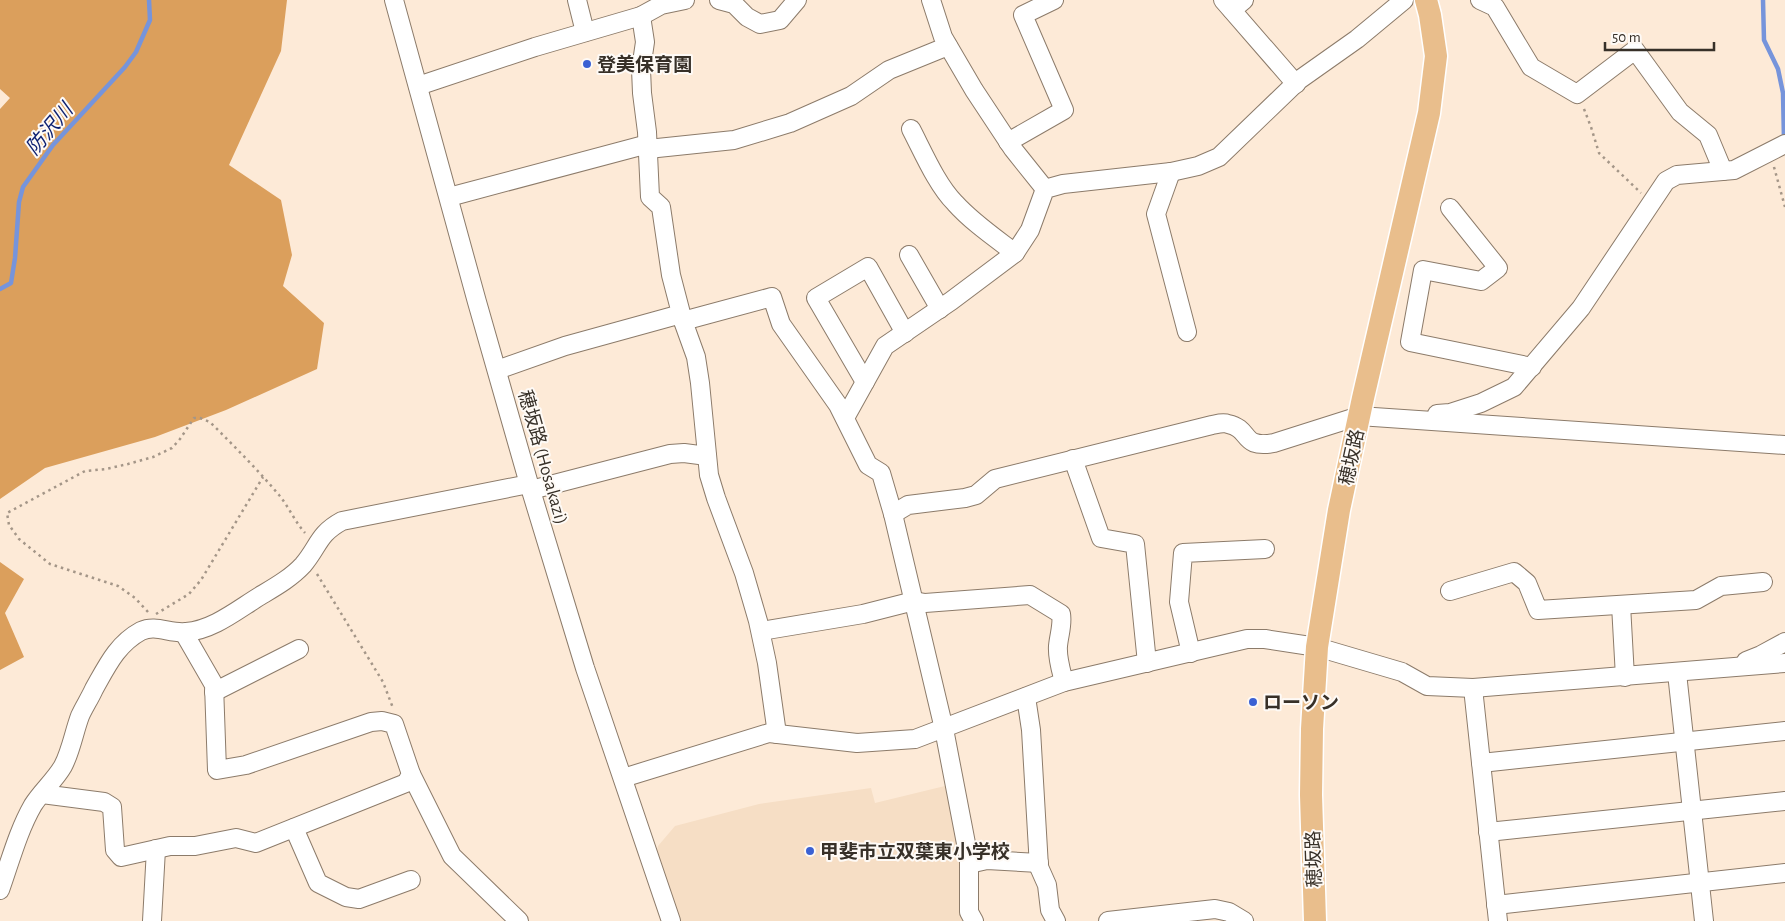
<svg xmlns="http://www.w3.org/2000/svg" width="1785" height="921" font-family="'Alegreya Sans','Noto Sans JP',sans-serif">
	<rect width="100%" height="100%" fill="#fdead7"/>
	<!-- built -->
	<polygon fill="#f6dec5" points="949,785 965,861 967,921 679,921 656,855 658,846 675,826 759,804 871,788 875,803"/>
	<!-- forest -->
	<g fill="#db9f5c">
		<polygon points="0,0 287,0 281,51 229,165 281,200 292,255 283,286 324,323 317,369 226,410 155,437 45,468 0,499 0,109 10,98 0,89"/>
		<polygon points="0,562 24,579 5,613 24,657 0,670"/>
	</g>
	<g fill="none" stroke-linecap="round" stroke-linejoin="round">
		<!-- stream -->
		<g stroke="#7694db" stroke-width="4.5">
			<polyline points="1763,0 1764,40 1778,69 1783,93 1784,140"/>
			<polyline points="0,289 11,283 15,258 19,202 23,187 53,145 125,67 136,52 150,20 149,0"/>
		</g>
		<!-- minor casing -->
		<g stroke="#8c7b6a" stroke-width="20">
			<g id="minor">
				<polyline points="394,0 477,302 529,484 585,668 671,921"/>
				<polyline points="577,0 585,32"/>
				<polyline points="719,0 734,4 747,17 760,24 780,20 797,0"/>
				<polyline points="931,0 943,37 974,90 1013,149 1045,189"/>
				<polyline points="1223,0 1296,84"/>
				<polyline points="1480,0 1495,7 1531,67 1577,94 1635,50 1680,112 1708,135 1723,171"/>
				<polyline points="1232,10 1244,0"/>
				<polyline points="641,16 645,42 641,69 642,93 647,132 650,197 661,207 671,275 683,321 696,357 700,383 709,475 716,498 744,573 758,621 767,663 777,734"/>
				<polyline points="418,86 535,47 641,16 661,5 685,0"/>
				<path d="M911,129C923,152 937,185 955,203C972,222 994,237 1015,253"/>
				<polyline points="1008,142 1064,110 1023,15 1054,0"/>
				<polyline points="648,149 734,140 790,123 851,96 889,70 948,46"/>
				<polyline points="1171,172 1156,214 1187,332"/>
				<polyline points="449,197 648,144"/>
				<polyline points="1450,208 1498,268 1481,281 1423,270 1410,342 1532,367"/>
				<polyline points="909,255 940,309"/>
				<polyline points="683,321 772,297 781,324 838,405 868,465 881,473 893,514 944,729 969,859 969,912 974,921"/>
				<polyline points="497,370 565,346 681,314"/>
				<polyline points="865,382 816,298 868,267 905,333"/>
				<polyline points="1437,414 1450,413 1481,403 1514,387 1581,308 1666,181 1677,175 1734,170 1785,144"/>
				<polyline points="845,418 885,346 951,301 1015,253 1030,230 1045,189 1063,184 1171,172 1198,166 1219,157 1299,80 1357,39 1404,0"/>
				<polyline points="1073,459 1101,538 1135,544 1147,663"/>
				<polyline points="531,490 670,454 684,453 707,456"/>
				<path d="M893,514L908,505L965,498L976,495L995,479L1212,425C1217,424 1223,422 1228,424C1252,429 1240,449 1274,443L1359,416L1785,445"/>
				<polyline points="1450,591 1514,572 1527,583 1538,610 1696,600 1721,586 1763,582"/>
				<polyline points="1621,605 1625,677"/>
				<path d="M761,631L863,614L914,601L925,603L1030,595L1061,614C1063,624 1059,635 1058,646C1057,658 1061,670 1064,682"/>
				<polyline points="1191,653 1179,602 1183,553 1265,549"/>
				<polyline points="1746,661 1761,655 1785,642"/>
				<polyline points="1677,673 1704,921"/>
				<polyline points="1473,688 1498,921"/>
				<polyline points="214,692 299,649"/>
				<polyline points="1026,697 1031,730 1039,867 1047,885 1050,910 1056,921"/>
				<polyline points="1481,763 1785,731"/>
				<polyline points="411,774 452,856 519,921"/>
				<polyline points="623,778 769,733 857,743 915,739 1064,682 1247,639 1265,639 1317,647 1402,672 1427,686 1473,688 1785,663"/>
				<polyline points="42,794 104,802 112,807 115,850 121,857 170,846 195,846 236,838 256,843 406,783 411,774 394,724 382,721 371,722 246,765 217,770 214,685 184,633"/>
				<polyline points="294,828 318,883 346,897 359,899 411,880"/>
				<polyline points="1488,832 1785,801"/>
				<polyline points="969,864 987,860 1039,863"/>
				<path d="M0,890C10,862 18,831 33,805C42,791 55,780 63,766C71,751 74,732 80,716C84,707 90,698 94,689C107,666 117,644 141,631C156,624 170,634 186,632C213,630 237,610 260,596C275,587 291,578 303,565C319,546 318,534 342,521L529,484"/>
				<polyline points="1496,905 1785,873"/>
				<polyline points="152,921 156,849"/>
				<polyline points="1108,921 1215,909 1229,912 1244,921"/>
			</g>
		</g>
		<!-- major casing -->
		<g stroke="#fff" stroke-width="25">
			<polyline id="major" points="1315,921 1311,795 1312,729 1317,647 1339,510 1363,398 1429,113 1436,56 1430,15 1426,0"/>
		</g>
		<!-- path -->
		<g stroke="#a49688" stroke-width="2.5" stroke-dasharray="2.5 4" stroke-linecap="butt">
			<polyline points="1584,109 1591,127 1599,153 1641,193"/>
			<polyline points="1774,167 1785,207"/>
			<polyline points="317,574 383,682 393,708"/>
			<path d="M148,612L135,598L118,586L50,564L19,539L9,525L7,513L85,471L106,469L128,464L153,457L172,448L180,439L194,418H200L210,422C234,446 258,470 279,495C289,507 295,522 305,533"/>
			<polyline points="156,614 189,594 201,580 263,477"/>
		</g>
		<!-- minor -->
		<use href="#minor" stroke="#fff" stroke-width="18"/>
		<!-- major -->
		<use href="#major" stroke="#e9be8c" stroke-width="22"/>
	</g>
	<!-- markers -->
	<g fill="#3b61d3" stroke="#fefaf6" stroke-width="2">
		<circle cx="587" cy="64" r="5"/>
		<circle cx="1253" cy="702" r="5"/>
		<circle cx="810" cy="851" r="5"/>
	</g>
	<g text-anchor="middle" stroke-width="4" stroke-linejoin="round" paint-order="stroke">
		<!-- poi labels -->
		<g font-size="19" font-weight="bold" fill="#373028" stroke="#fefaf6" text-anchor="start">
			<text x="597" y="71">登美保育園</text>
			<text x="1263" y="709">ローソン</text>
			<text x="820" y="858">甲斐市立双葉東小学校</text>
		</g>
		<!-- street labels -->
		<g font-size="19" fill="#373028" stroke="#fefaf6">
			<text transform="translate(544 457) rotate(74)" y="7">穂坂路 (Hosakazi)</text>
			<text transform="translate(1351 457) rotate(-78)" y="7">穂坂路</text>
			<text transform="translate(1313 859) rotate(-92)" y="7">穂坂路</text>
		</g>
		<!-- water labels -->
		<g font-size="20" font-style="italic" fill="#0c1f70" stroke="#fefaf6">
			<text transform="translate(49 129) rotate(-50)" y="7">防沢川</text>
		</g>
	</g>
	<!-- scale -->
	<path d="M1605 42v8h109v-8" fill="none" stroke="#373028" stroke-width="2.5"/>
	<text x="1612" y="42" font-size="15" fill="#373028" stroke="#fefaf6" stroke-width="4" paint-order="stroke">50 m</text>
</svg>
